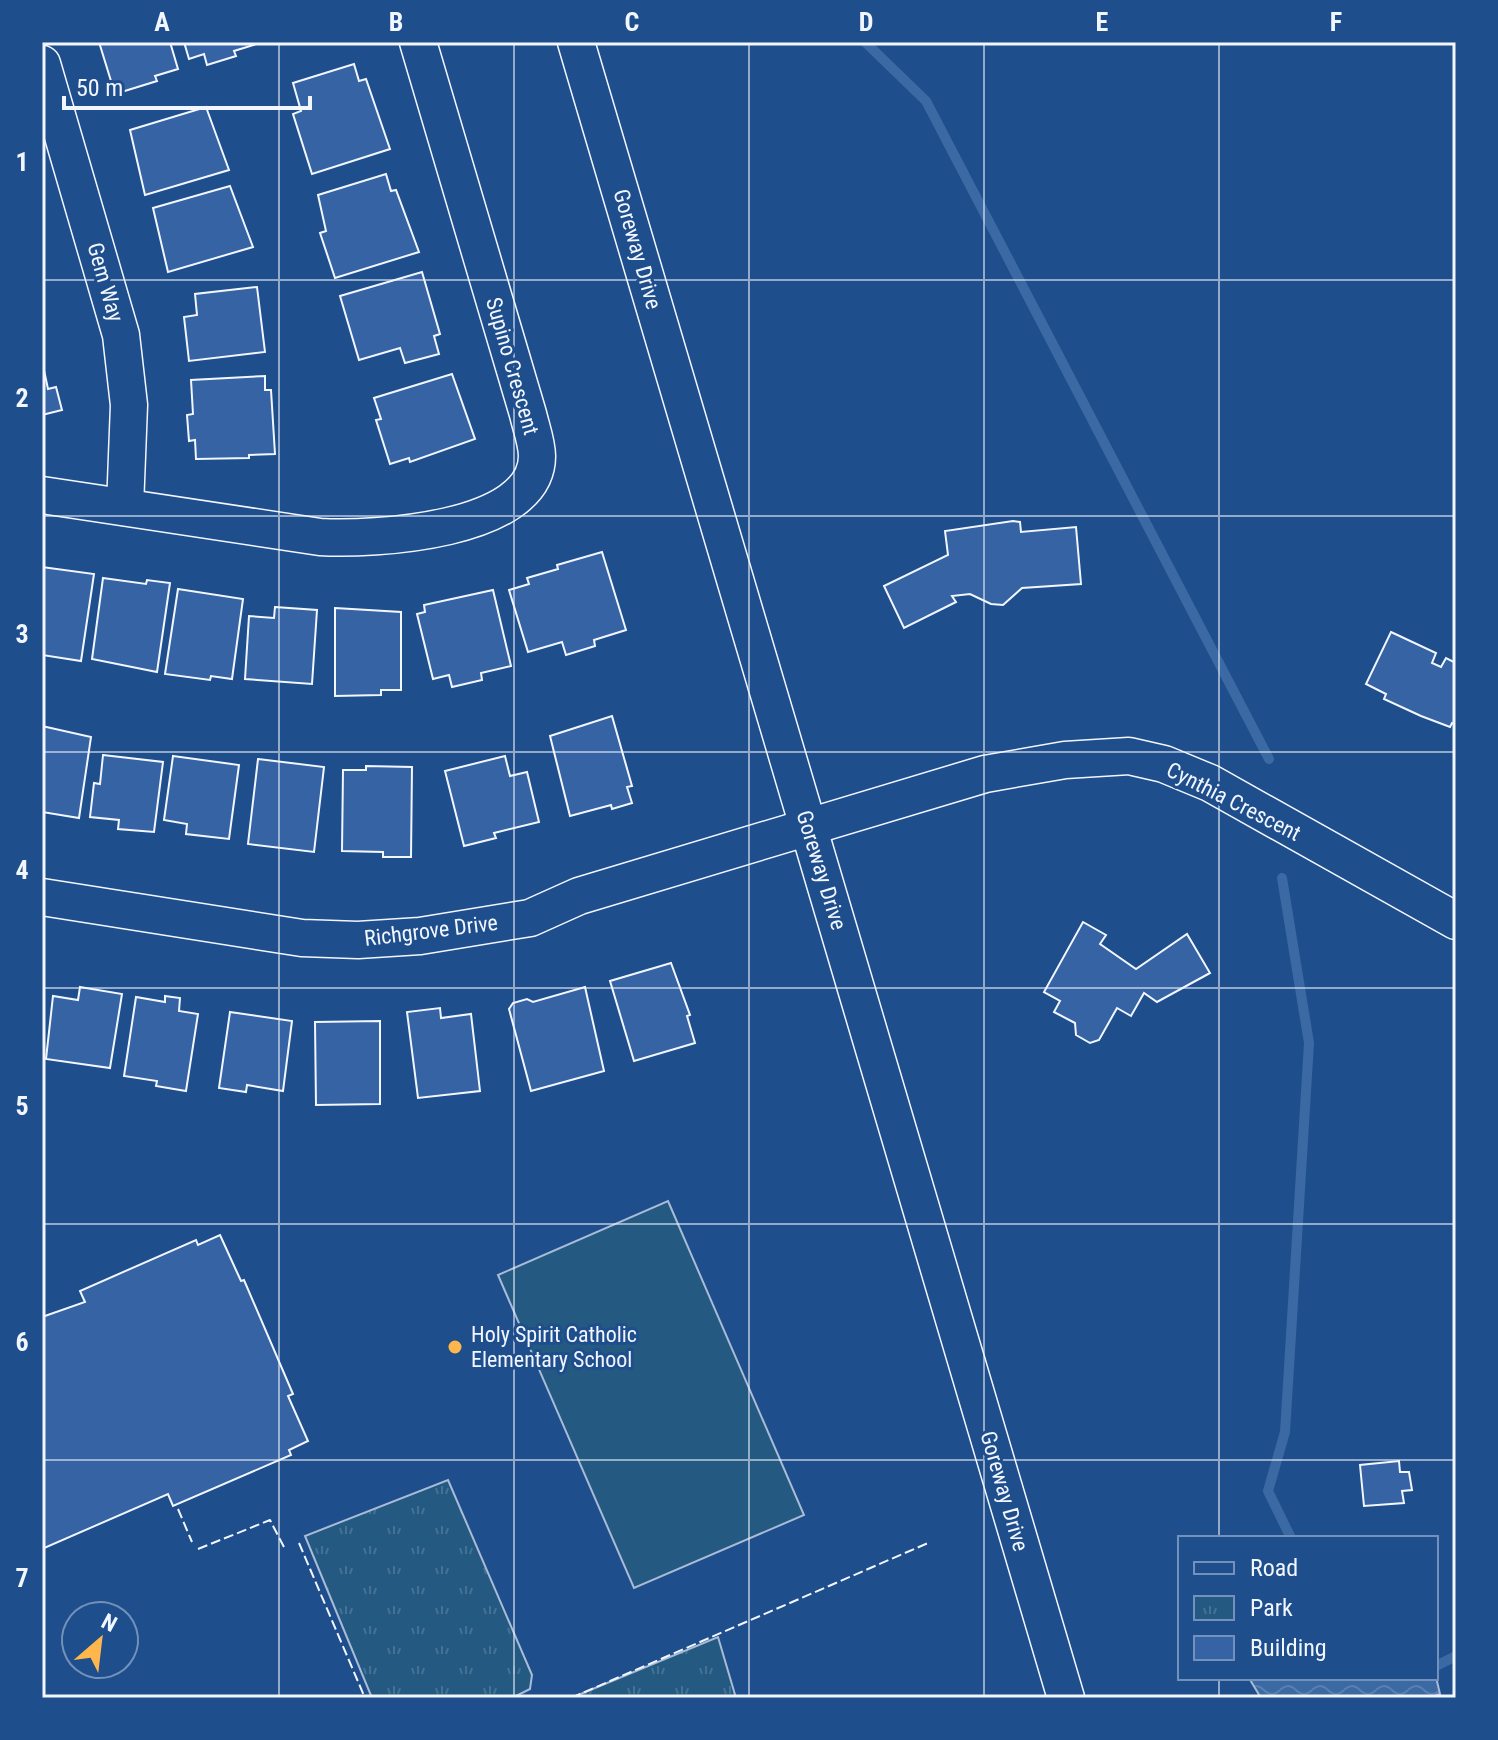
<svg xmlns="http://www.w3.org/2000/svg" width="1498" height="1740" font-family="'Roboto Condensed',sans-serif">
	<defs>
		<pattern id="park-tufts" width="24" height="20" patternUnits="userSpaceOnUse" patternTransform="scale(2)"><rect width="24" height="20" fill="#245a82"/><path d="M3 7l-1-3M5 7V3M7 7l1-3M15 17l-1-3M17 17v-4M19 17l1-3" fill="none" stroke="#447295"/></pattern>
		<pattern id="water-waves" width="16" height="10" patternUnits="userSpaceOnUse" patternTransform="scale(2)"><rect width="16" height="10" fill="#3b69a3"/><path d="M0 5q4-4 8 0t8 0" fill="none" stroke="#587fb1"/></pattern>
	</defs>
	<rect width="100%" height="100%" fill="#1f4e8c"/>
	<!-- park -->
	<g fill="url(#park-tufts)" stroke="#a8bbd7" stroke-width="2">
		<polygon points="448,1480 532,1675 530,1689 512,1698 372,1698 305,1536"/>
		<polygon points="718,1637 736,1698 571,1698"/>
	</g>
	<!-- garden -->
	<polygon fill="#245a82" stroke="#a8bbd7" stroke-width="2" points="668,1201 804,1515 634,1588 498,1275"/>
	<!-- water -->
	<polygon fill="url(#water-waves)" stroke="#a8bbd7" stroke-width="2" points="1436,1677 1440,1694 1429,1698 1261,1698 1249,1678"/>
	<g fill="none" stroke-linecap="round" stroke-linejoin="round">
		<!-- stream -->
		<g stroke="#3b69a3" stroke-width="10">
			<polyline points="865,42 926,101 1269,759"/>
			<polyline points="1282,878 1309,1043 1285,1432 1268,1491 1291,1538"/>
			<polyline points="1436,1666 1456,1656"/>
		</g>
	</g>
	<!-- building -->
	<g fill="#3563a3" stroke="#f2f6ff" stroke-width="2">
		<polygon points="99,42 170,42 178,69 155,76 157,81 115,94"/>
		<polygon points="184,42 263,42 234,51 236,56 207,65 204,54 189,59"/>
		<polygon points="354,64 359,81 366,79 390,149 312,174 293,114 301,111 293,83"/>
		<polygon points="206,107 229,170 145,195 130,130"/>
		<polygon points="386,174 391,191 396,190 419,252 335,278 320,233 326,231 318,195"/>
		<polygon points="230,186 253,247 168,272 153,208"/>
		<polygon points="422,272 440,334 434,336 439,354 405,363 400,348 359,360 340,296"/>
		<polygon points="257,287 265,352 189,361 184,317 197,315 195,294"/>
		<polygon points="42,361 48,389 56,387 62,410 42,415"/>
		<polygon points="452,374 475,439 410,462 409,458 390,464 376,420 381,419 374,398"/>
		<polygon points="265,376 265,390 271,390 275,454 249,455 249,458 196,459 195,440 189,441 187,415 193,414 191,380"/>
		<polygon points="1013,521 1020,522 1021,532 1076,527 1081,584 1022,588 1003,605 991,604 970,594 952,596 956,602 904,628 884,586 948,555 945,531"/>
		<polygon points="602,552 626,630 594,640 595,646 566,655 562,642 528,652 509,590 529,584 527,578 558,569 557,565"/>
		<polygon points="42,567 94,574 81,661 42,655"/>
		<polygon points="103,578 146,584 147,580 170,583 157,672 92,659"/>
		<polygon points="178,589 243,599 232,679 211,676 210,680 165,674"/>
		<polygon points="493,590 511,666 481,673 482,680 452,687 449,675 433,679 417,614 425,612 424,605"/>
		<polygon points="275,607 317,610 312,684 245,679 249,616 274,618"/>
		<polygon points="335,608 401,612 401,690 381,690 381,695 335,696"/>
		<polygon points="1391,632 1436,653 1432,663 1441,667 1446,658 1456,663 1456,725 1452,723 1450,727 1421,716 1384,699 1386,694 1366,684"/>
		<polygon points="612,716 632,786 627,787 632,803 612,809 611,805 570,816 550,736"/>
		<polygon points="42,726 91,737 79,818 42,812"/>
		<polygon points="103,755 163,762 154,832 118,829 119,820 90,817 94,783 100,784"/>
		<polygon points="173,756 239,765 229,839 186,834 187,824 164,820"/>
		<polygon points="505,756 510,776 527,772 539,822 494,833 496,838 464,846 445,771"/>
		<polygon points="258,759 324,767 314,852 248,844"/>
		<polygon points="366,766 412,767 411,857 383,857 383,852 342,851 343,770 366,770"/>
		<polygon points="1083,922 1106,935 1100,944 1136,969 1187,934 1210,973 1157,1002 1144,993 1131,1016 1117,1008 1099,1040 1090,1043 1076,1035 1075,1023 1054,1012 1060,1001 1044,992"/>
		<polygon points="671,963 690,1015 687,1016 695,1043 634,1061 610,981"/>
		<polygon points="80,987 122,994 110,1068 46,1059 53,996 78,1000"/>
		<polygon points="585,987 604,1071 531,1091 509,1009 513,1003 527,999 533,1002"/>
		<polygon points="165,996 180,998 179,1011 198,1014 186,1091 156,1086 157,1081 124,1076 136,997 165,1002"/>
		<polygon points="440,1008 441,1018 471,1014 480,1091 418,1098 407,1012"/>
		<polygon points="230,1012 292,1021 283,1091 247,1085 246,1092 219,1088"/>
		<polygon points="380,1021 380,1104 316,1105 315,1022"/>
		<polygon points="220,1235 241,1281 244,1280 293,1394 288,1396 308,1441 289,1450 291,1455 173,1506 168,1494 42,1549 42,1317 85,1302 80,1291 196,1240 198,1245"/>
		<polygon points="1399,1461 1400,1472 1409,1472 1412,1490 1402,1491 1404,1503 1364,1506 1360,1465"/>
	</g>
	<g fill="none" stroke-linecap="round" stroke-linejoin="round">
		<!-- minor casing -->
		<g stroke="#f2f6ff" stroke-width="39">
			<g id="minor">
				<polyline points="576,42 1066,1698"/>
				<polyline points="42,64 121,335 129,405 125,507"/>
				<path d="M42,495L320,537C372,540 537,532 537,456C537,443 531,427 528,414L418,42"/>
				<polyline points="42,897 302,938 358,940 420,936 530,918 579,896 985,774 1065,760 1129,756 1164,764 1210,783 1456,921"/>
			</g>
		</g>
		<!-- minor -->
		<use href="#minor" stroke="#1f4e8c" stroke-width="36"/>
		<!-- fence -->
		<g stroke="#f2f6ff" stroke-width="2" stroke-dasharray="10 4" stroke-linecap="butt">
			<polyline points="178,1509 192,1542"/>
			<polyline points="299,1543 365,1698"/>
			<polyline points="198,1549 270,1520 285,1549"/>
			<polyline points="571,1698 928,1543"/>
		</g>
	</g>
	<!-- grid -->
	<path fill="none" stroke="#f2f6ff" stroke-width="2" stroke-opacity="0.55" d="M279,42V1698M514,42V1698M749,42V1698M984,42V1698M1219,42V1538M42,280H1456M42,516H1456M42,752H1456M42,988H1456M42,1224H1456M42,1460H1456M1219,1678V1698"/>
	<!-- markers -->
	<circle fill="#ffb74d" stroke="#1f4e8c" stroke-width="3" cx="455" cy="1347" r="8"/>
	<g text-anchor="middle" stroke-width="6" stroke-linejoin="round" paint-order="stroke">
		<!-- street labels -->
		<g font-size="22" fill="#f2f6ff" stroke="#1f4e8c">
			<text transform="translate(638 249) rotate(74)" y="8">Goreway Drive</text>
			<text transform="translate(106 282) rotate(74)" y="8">Gem Way</text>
			<text transform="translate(513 366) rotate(74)" y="8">Supino Crescent</text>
			<text transform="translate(1234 801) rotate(27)" y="8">Cynthia Crescent</text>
			<text transform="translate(822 870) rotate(73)" y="8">Goreway Drive</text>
			<text transform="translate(431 930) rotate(-7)" y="8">Richgrove Drive</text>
			<text transform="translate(1005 1491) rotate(74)" y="8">Goreway Drive</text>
		</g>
		<!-- poi labels -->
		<g font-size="22" fill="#f2f6ff" stroke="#1f4e8c" text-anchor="start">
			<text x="471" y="1342">Holy Spirit Catholic<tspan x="471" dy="25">Elementary School</tspan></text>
		</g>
	</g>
	<!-- border -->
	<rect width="1498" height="1740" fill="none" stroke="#1f4e8c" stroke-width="88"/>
	<!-- legend -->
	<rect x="1178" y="1536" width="260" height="144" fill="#1f4e8c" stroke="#7391ba" stroke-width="2"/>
	<rect x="1194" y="1562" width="40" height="12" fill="#1f4e8c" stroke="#7391ba" stroke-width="2"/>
	<text x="1250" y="1576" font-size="24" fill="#f2f6ff">Road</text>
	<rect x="1194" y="1596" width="40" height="24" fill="url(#park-tufts)" stroke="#7391ba" stroke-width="2"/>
	<text x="1250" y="1616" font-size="24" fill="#f2f6ff">Park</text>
	<rect x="1194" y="1636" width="40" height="24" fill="#3563a3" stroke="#7391ba" stroke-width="2"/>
	<text x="1250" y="1656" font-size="24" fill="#f2f6ff">Building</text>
	<!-- north arrow -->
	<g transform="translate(100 1640) rotate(28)"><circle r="38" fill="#1f4e8c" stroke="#7391ba" stroke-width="2"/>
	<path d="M0-6L14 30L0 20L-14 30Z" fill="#ffb74d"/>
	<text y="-12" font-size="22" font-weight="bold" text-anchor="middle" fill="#f2f6ff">N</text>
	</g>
	<!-- scale -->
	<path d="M64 96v12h246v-12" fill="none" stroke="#f2f6ff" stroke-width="4"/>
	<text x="76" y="96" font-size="24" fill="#f2f6ff" stroke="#1f4e8c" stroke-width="6" paint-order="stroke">50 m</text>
	<rect x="44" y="44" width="1410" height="1652" fill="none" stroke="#f2f6ff" stroke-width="3"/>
	<g font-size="26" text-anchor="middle" font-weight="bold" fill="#f2f6ff">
		<text x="162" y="31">A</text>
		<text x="396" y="31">B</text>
		<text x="632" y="31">C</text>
		<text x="866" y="31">D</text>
		<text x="1102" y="31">E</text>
		<text x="1336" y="31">F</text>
		<text x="22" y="171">1</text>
		<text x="22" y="407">2</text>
		<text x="22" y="643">3</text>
		<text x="22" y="879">4</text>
		<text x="22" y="1115">5</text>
		<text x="22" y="1351">6</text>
		<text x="22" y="1587">7</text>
	</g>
</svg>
